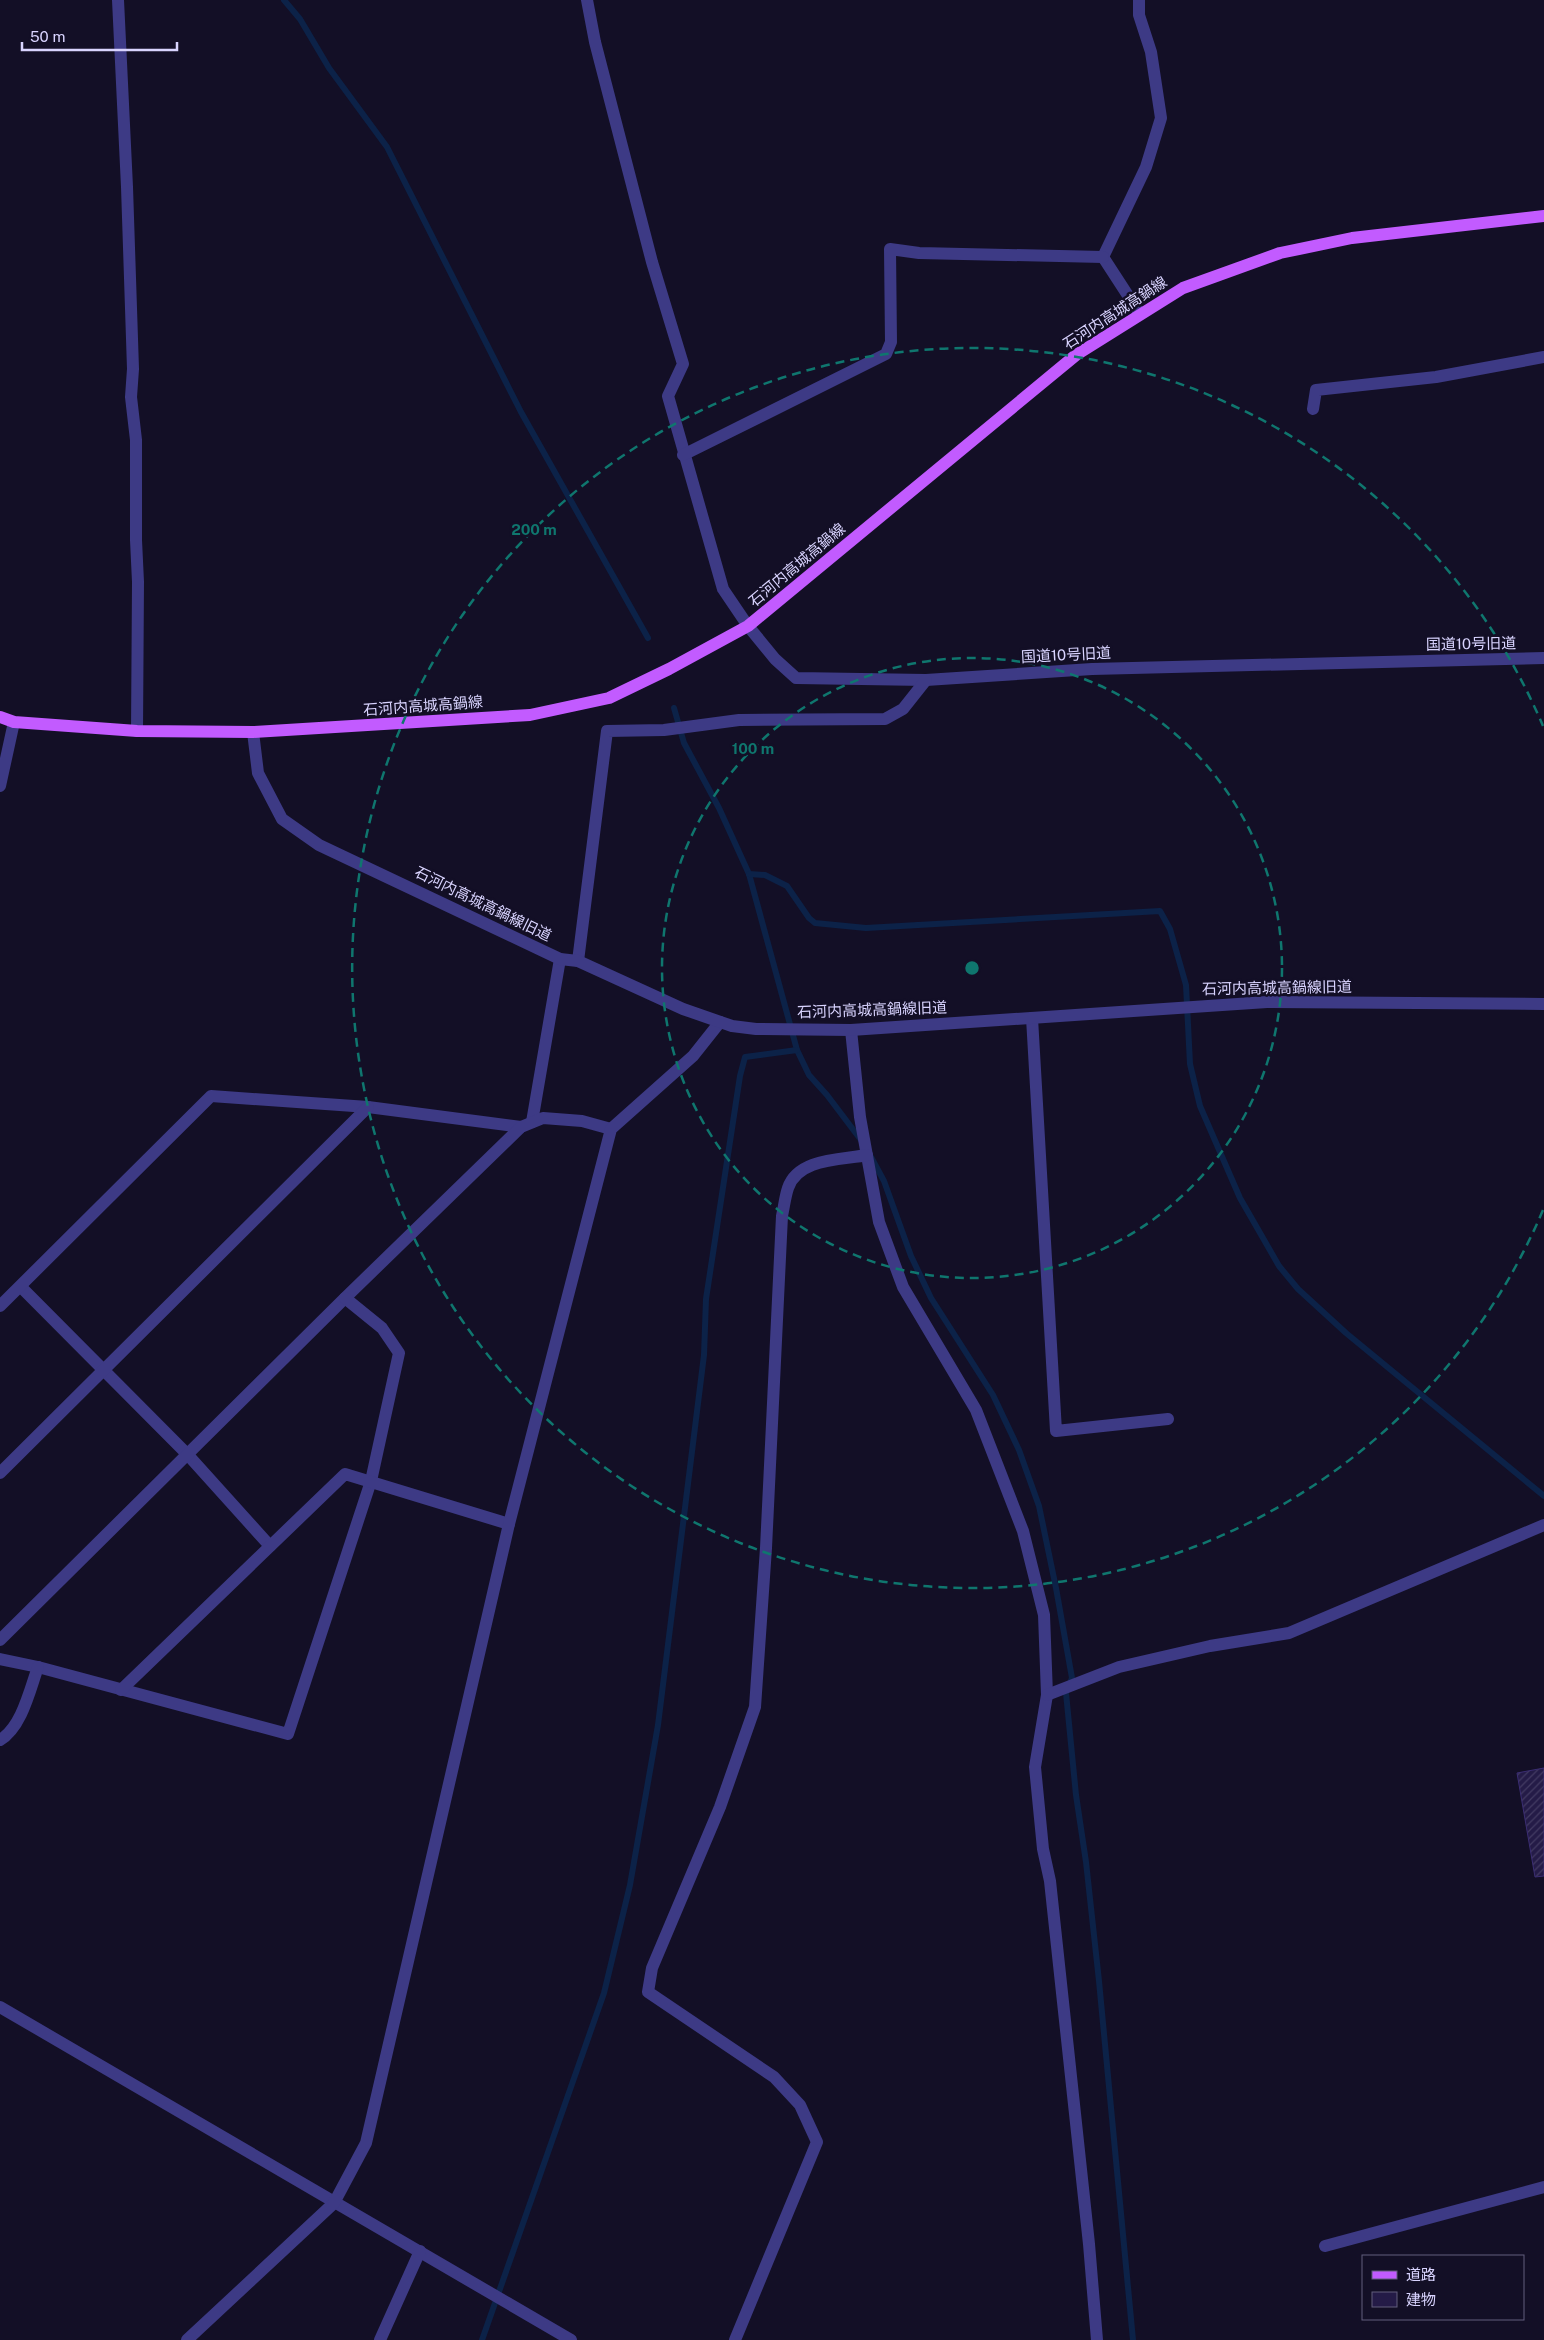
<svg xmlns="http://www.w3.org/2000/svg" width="1544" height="2340" font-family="'Public Sans','Noto Sans JP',sans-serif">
	<defs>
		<pattern id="building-hatch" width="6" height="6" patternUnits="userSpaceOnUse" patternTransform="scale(1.25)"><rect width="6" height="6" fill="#241b47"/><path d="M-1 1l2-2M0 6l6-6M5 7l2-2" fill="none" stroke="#433b63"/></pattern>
	</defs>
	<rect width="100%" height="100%" fill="#130f26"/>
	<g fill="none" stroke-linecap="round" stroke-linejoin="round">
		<!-- stream -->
		<g stroke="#0c2248" stroke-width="6">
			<polyline points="284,0 300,19 329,68 387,147 521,412 648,638"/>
			<polyline points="674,708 684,743 719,808 749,874 797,1050 809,1075 827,1095 861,1140"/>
			<polyline points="749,874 765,875 787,886 809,918 815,923 866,928 1160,911 1170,929 1186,985 1190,1064 1200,1106 1240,1198 1279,1266 1298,1289 1346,1333 1544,1496"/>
			<polyline points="871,1157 884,1181 911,1256 931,1298 993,1395 1019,1450 1039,1506 1056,1588 1072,1678 1066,1693 1076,1795 1086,1862 1099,1981 1133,2340"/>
			<polyline points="482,2340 604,1993 630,1885 658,1725 704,1355 706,1299 740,1076 745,1057 797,1050"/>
		</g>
	</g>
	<!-- building -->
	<polygon fill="url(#building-hatch)" stroke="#3b2d73" points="1544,1768 1544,1876 1535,1877 1517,1773"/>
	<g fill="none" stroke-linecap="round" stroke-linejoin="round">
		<!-- minor -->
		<g stroke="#3d3a85" stroke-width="12">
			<polyline points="118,0 127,187 133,369 131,397 136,440 136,540 138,582 137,731"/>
			<polyline points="587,0 595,42 652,262 683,364 668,396 723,589 748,626 775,659 796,678 926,680 1092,669 1544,658"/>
			<polyline points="1103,257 1146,167 1161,118 1151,52 1139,15 1139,0"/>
			<polyline points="1103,257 1140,314"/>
			<polyline points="1313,409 1316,390 1436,377 1544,357"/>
			<polyline points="683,455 886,354 891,342 890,249 919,253 1103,257"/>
			<polyline points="578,961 607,731 664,730 739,720 885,719 903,709 926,680"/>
			<polyline points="1032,1018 1056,1431 1168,1419"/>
			<polyline points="851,1030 860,1117 879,1222 903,1287 976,1410 1023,1531 1044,1615 1047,1695 1035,1767 1043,1849 1050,1881 1089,2244 1097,2340"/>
			<polyline points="532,1122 560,959"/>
			<polyline points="21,1287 188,1455 270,1546"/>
			<polyline points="0,1306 211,1096 368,1107 521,1127"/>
			<polyline points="0,1473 368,1107"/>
			<polyline points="0,1640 345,1298 521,1127 543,1118 582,1121 611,1129"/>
			<polyline points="0,1659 38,1667 288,1734 371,1481 399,1353 382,1328 345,1298"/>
			<polyline points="121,1690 345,1474 509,1524"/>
			<polyline points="1047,1695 1119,1667 1210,1646 1289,1633 1544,1525"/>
			<path d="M0,1740C22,1727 30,1689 38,1667"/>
			<polyline points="0,2007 571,2340"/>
			<polyline points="1325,2246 1544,2187"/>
			<polyline points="187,2340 334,2203 366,2143 509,1524 611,1129 693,1056 720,1022"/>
			<polyline points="380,2340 420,2251"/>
			<path d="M735,2340L817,2142L800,2105L774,2077L648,1992L652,1968L720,1807L755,1707L766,1548L782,1216C784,1207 785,1197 788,1188C798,1158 841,1160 867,1155"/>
		</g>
		<!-- tertiary -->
		<g stroke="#3d3a85" stroke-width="12">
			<polyline points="253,732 258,773 282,819 319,845 560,959 578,961 683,1009 732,1026 756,1029 851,1030 1267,1002 1544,1004"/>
			<polyline points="0,786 14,722"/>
		</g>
		<!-- primary -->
		<polyline stroke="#c25bff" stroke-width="12" points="0,717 14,722 137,731 253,732 530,715 609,698 669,669 748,626 1076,355 1183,288 1280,253 1352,238 1544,216"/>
	</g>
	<!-- distance rings -->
	<g fill="none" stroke="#0f766e" stroke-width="2.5" stroke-dasharray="9 6">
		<circle cx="972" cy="968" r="310"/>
		<path d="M1543 1210A620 620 0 1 1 1543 726"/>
	</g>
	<g text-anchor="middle" stroke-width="5" stroke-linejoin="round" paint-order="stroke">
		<!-- street labels -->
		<g font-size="15" fill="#d9d4ff" stroke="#130f26">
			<text transform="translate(1115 313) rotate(-33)" y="5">石河内高城高鍋線</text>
			<text transform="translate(797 565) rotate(-40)" y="5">石河内高城高鍋線</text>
			<text transform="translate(1471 644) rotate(-1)" y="5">国道10号旧道</text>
			<text transform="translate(1066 655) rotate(-3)" y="5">国道10号旧道</text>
			<text transform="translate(423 706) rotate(-4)" y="5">石河内高城高鍋線</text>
			<text transform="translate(483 904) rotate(26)" y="5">石河内高城高鍋線旧道</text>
			<text transform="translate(1277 988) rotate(-1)" y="5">石河内高城高鍋線旧道</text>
			<text transform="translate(872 1010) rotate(-2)" y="5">石河内高城高鍋線旧道</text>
		</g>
	</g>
	<circle cx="972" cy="968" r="8" fill="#0f766e" stroke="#130f26" stroke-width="2.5"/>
	<g font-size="15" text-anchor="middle" font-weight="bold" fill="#0f766e" stroke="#130f26" stroke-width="5" stroke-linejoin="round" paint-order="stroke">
		<text x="534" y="535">200 m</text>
		<text x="753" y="754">100 m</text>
	</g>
	<!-- legend -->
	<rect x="1362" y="2255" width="162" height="65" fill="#130f26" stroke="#625e7d"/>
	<rect x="1372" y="2271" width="25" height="8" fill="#c25bff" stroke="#625e7d"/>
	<text x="1406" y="2280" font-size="15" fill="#d9d4ff">道路</text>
	<rect x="1372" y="2292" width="25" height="15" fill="#241b47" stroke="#625e7d"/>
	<text x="1406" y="2305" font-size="15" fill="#d9d4ff">建物</text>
	<!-- scale -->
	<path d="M22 42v8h155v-8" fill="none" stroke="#d9d4ff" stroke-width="2.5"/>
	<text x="30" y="42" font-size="15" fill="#d9d4ff" stroke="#130f26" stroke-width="4" paint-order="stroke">50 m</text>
</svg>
